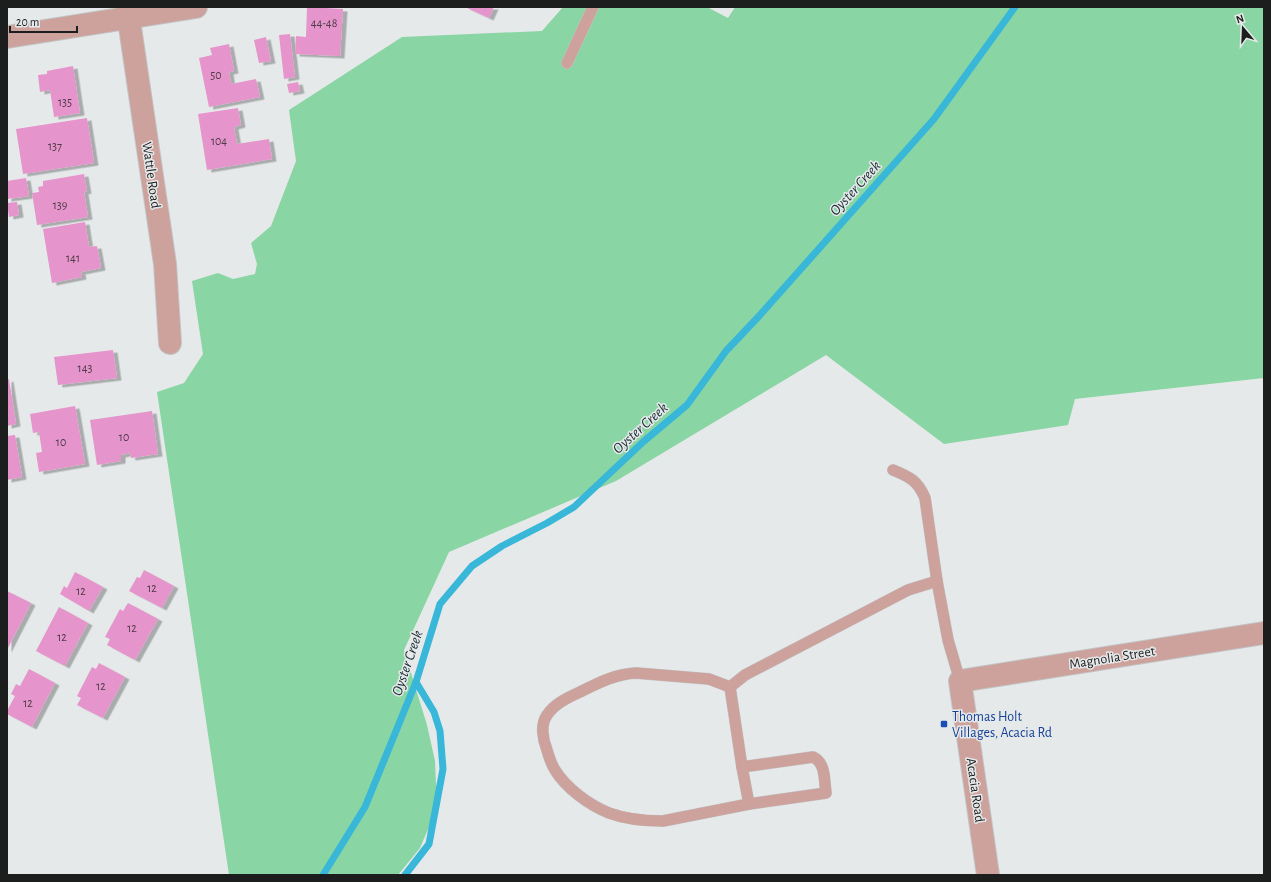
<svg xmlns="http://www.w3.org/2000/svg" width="1271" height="882" font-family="'Alegreya Sans',sans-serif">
	<defs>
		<filter id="shadow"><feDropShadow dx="4.5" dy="2.5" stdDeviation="0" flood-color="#0004"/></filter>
	</defs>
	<rect width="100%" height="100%" fill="#e6e9ea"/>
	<!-- green -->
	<polygon fill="#8ad5a4" points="563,7 707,7 728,18 735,7 1264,7 1264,378 1075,399 1068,425 944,444 826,355 616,481 449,552 404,650 427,725 435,761 437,808 420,848 398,875 229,875 157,392 184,383 203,354 192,281 218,273 233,279 255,274 257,264 251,243 271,226 296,161 289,110 402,37 542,31"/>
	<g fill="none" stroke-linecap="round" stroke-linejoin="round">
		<!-- stream -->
		<g stroke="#39b7d9" stroke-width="7">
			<polyline points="323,875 365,807 416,682 440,604 472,566 502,546 547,523 574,507 643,442 687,405 726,351 760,315 934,119 1015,7"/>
			<polyline points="405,875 429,844 443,769 440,731 434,712 416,682"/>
		</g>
	</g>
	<!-- building -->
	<g fill="#e595cb" filter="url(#shadow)">
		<polygon points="307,7 343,9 340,56 295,54 296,36 306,37"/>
		<polygon points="465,7 494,7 489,18"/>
		<polygon points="290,34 295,77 284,79 279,35"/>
		<polygon points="266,37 271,61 259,63 254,40"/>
		<polygon points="229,44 234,71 229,72 231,84 256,79 260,97 209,107 199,58 212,55 210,48"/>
		<polygon points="73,66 80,113 54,117 50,90 40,92 38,75 47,74 47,71"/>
		<polygon points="298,82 300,91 289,93 287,84"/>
		<polygon points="238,108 241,125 234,127 237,144 269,139 272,159 207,170 198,114"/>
		<polygon points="87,118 94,163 23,174 16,129"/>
		<polygon points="84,174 87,191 84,192 88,217 37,225 32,193 39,192 38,187 43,186 43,181"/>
		<polygon points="26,178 29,196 7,199 7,181"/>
		<polygon points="17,202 19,215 9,217 7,203"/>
		<polygon points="85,222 89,247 97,246 101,268 81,272 82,277 52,283 43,229"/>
		<polygon points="113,350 117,378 58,385 54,357"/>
		<polygon points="9,379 16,424 7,426 7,380"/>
		<polygon points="75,406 85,464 39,472 36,453 42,452 39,432 33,433 30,414"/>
		<polygon points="152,411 158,454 131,458 130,453 121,455 121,461 97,465 90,420"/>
		<polygon points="15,435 22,477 7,480 7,436"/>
		<polygon points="144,570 174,586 162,608 129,591 137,577 140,578"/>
		<polygon points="75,572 103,587 89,611 60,594 64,586 67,588"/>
		<polygon points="7,591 31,603 7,650"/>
		<polygon points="128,603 158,619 135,660 107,645 110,639 105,637 120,609 123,611"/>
		<polygon points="59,607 88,623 65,666 36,651"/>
		<polygon points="99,663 125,677 103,718 77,705 81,698 77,696 92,667 96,669"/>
		<polygon points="29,669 55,683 32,727 7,714 7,711 15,696 11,694 16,684 20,686"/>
	</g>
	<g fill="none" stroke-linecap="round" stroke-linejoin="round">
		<!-- lane casing -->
		<g stroke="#c2c4c5" stroke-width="12">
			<g id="lane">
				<polyline points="567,63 593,7"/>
				<path d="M893,470C910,477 918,481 925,498L937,581L948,640L960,681"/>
				<path d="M636,673L709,679L730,687L742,767L813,757C826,763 824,780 826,793L749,804L663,821C646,821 625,819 609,813C589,805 566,788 555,770C551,764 549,757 547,750C543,740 540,725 547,715C555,703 569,697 582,691C600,682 616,674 636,673Z"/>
				<polyline points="730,687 745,675 908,590 937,581"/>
				<polyline points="742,767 749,804"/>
			</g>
		</g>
		<!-- street casing -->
		<g stroke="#c2c4c5" stroke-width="24">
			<g id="street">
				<polyline points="127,7 165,264 170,343"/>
				<polyline points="7,37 196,7"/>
				<polyline points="988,875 960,681 1264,633"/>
			</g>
		</g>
		<!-- lane -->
		<use href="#lane" stroke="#cda19c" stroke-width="11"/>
		<!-- street -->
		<use href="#street" stroke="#cda19c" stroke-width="22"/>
	</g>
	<!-- markers -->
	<rect fill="#1a4fb4" stroke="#e6e9ea" stroke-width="1.5" x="940" y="720" width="8" height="8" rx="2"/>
	<g text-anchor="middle" stroke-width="3" stroke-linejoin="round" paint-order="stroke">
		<!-- number labels -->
		<g font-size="12" fill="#4e3b48">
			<text x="324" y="27">44-48</text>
			<text x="216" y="79">50</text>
			<text x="65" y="106">135</text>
			<text x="219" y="145">104</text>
			<text x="55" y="150">137</text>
			<text x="60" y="209">139</text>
			<text x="73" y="262">141</text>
			<text x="85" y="372">143</text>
			<text x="124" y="441">10</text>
			<text x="61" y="446">10</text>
			<text x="152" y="592">12</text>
			<text x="81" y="595">12</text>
			<text x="132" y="632">12</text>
			<text x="62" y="641">12</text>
			<text x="101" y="690">12</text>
			<text x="28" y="707">12</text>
		</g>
		<!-- street labels -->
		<g font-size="14" fill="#1c1d1d" stroke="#e6e9ea">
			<text transform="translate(152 175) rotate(82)" y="5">Wattle Road</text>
			<text transform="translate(1112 657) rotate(-9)" y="5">Magnolia Street</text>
			<text transform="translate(976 790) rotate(82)" y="5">Acacia Road</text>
		</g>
		<!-- transit labels -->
		<g font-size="14" fill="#164399" stroke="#e6e9ea" text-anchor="start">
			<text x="952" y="721">Thomas Holt<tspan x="952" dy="16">Villages, Acacia Rd</tspan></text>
		</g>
		<!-- water labels -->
		<g font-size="15" font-style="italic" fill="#192e35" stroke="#e6e9ea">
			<text transform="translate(855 188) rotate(-48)" y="5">Oyster Creek</text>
			<text transform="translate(640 428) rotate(-42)" y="5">Oyster Creek</text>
			<text transform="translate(407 663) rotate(-71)" y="5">Oyster Creek</text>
		</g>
	</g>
	<!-- border -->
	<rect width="1271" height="882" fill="none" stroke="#1c1d1d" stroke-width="16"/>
	<!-- north arrow -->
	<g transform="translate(1243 28) rotate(341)" stroke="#e6e9ea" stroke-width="3" paint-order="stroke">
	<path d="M0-3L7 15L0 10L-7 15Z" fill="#1c1d1d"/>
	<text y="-6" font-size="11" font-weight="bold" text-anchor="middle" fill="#1c1d1d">N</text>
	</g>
	<!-- scale -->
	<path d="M10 26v6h67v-6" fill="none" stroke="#1c1d1d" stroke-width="2"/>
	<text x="16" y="26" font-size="12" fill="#1c1d1d" stroke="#e6e9ea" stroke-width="3" paint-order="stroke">20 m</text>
</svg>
